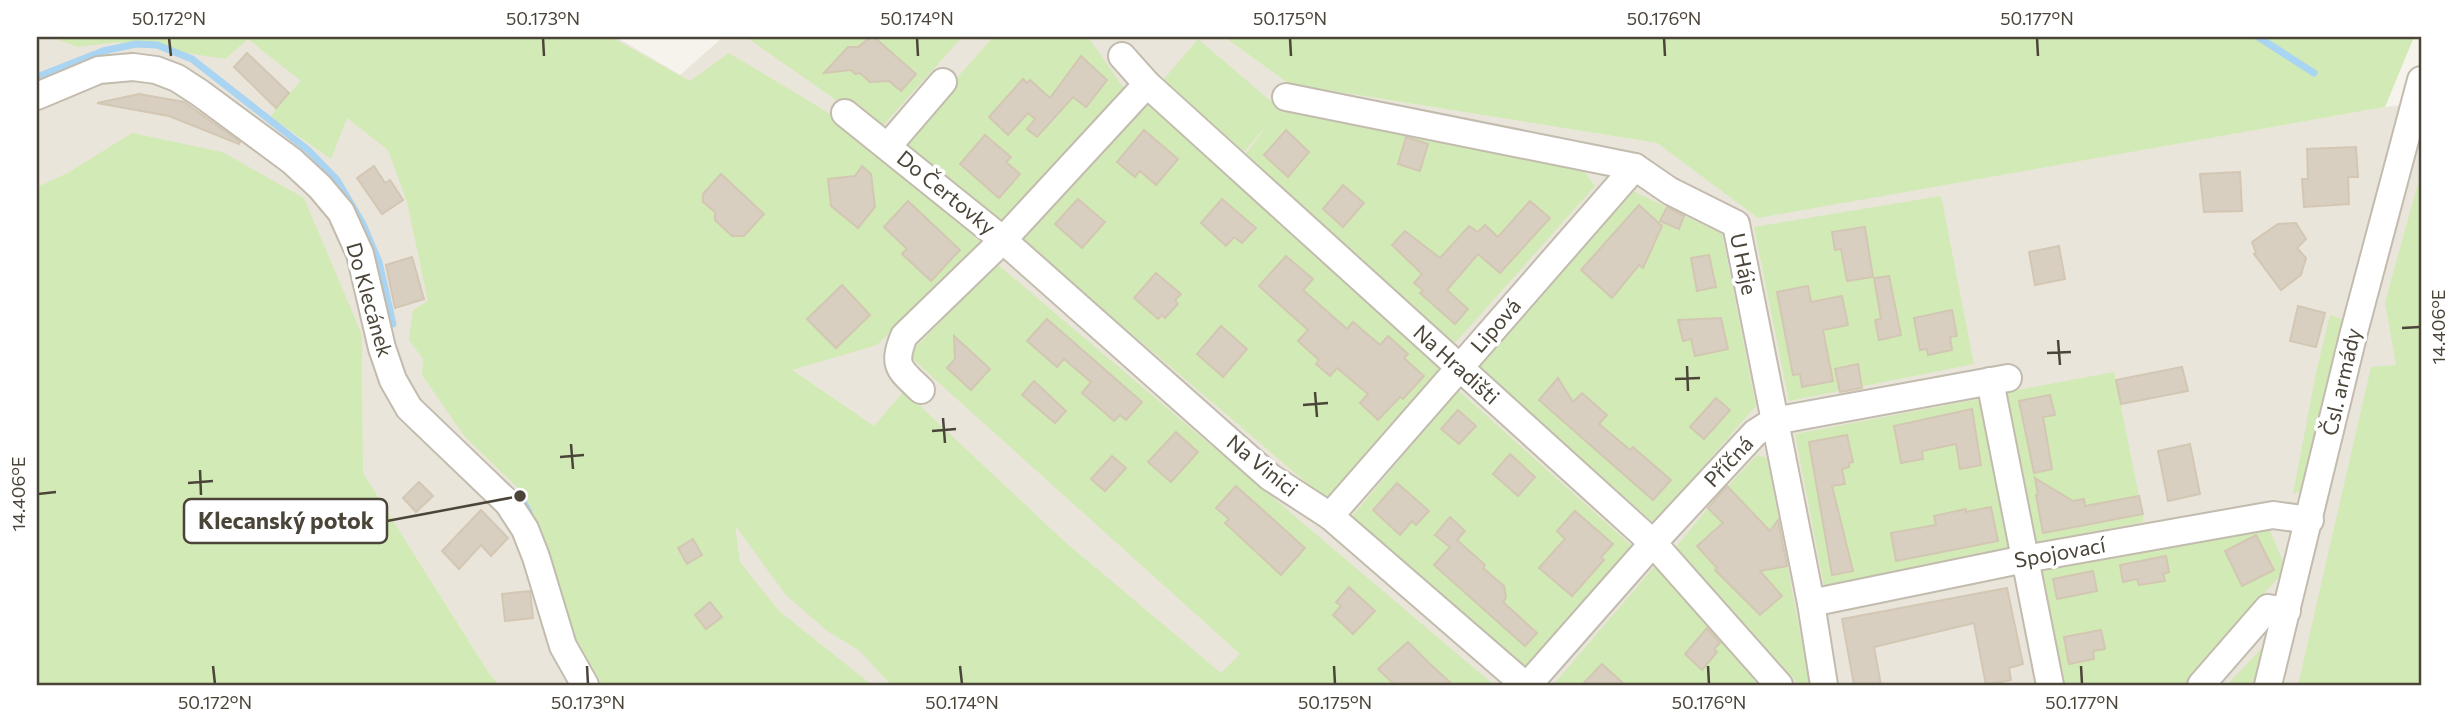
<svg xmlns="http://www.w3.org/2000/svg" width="2458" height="722" font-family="Commissioner,sans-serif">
	<rect width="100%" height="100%" fill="#f6f3ec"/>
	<!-- residential -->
	<polygon fill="#eae5da" points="37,37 616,37 680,75 723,37 1224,37 1289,84 1657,143 1758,217 2385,107 2421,103 2421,685 499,685 489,673 363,473 362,335 69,172 37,187"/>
	<!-- green -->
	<g fill="#d2eab5" fill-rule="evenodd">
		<path d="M52,37H611L690,81L729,53L827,112L890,158L981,243L877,345L792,370L874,426L904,391L1065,542L1221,673L1240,654L908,355L997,264L1494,685H891L860,651L827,631L785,594L735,525L740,562L779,611L872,685H602L572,631L552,568L520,490L465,437L422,375L423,359L409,340L413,310L428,301L407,202L388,150L347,118L331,159L271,117L276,108L301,81L248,39L225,59L117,42L77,47ZM710,603L721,617L706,629L695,615Z"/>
		<polygon points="746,37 962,37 879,130"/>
		<polygon points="993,37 1088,37 1125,90 1008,218 1002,220 989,219 904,149 903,139"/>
		<polygon points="1224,37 2414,37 2385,107 1758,218 1657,143 1289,84"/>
		<polygon points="1198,39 1280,109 1285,107 1376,130 1582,168 1595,186 1455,343 1242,159 1269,123 1241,155 1159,85"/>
		<polygon points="1144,100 1440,370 1328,501 1019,238"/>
		<polygon points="132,133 222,152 304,198 362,335 363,473 489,673 499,685 37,685 37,187 69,172"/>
		<polygon points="2421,173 2421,685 2298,685 2371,367 2396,365 2385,302"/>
		<polygon points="1631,190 1722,234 1756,406 1654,523 1476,365"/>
		<polygon points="1941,196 1974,364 1789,401 1754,227"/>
		<polygon points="2330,315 2347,321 2306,489 2293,494 2316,373"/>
		<polygon points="2114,372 2139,496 2101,503 2104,521 2143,514 2143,522 2036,544 2007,392"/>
		<polygon points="1458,390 1632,546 1526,669 1348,521"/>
		<polygon points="1979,399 2009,548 1824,586 1795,434"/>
		<polygon points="1757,455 1767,458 1810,685 1799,685 1676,547 1708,508"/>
		<polygon points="2268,526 2284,564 2282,574 2247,611 2190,685 2062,685 2041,571"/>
		<polygon points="1656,565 1764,685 1553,685"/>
		<polygon points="2262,648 2254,685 2227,685"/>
	</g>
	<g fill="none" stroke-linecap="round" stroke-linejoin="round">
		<!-- stream -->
		<g stroke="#a9d4f2" stroke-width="7">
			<polyline points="2258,37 2314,73"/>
			<polyline points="37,77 103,51 136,44 157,45 192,59 308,150 337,180 363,224 379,262 393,324"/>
			<polyline points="520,496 529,512"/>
		</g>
	</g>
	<!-- building -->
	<g fill="#d8cfc1" stroke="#d3c7b4" stroke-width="2">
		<polygon points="871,37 874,37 916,74 901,91 889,81 870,82 860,73 855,74 851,70 824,73 848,47 858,47"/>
		<polygon points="247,53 289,93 276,108 234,67"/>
		<polygon points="1081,56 1107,80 1086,107 1073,97 1037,137 1027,129 1035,119 1028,113 1008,135 989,117 1023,79 1027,83 1030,80 1050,98"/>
		<polygon points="139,94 184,102 240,142 239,144 169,116 97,103"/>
		<polygon points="1144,130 1178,159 1156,185 1140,171 1135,177 1117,162"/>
		<polygon points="1286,130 1309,152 1288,177 1264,155"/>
		<polygon points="985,135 1011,157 1006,162 1020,174 999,198 960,164"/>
		<polygon points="1406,137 1428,144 1420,171 1398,164"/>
		<polygon points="2356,147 2358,177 2348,177 2349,204 2304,207 2302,179 2308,179 2307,149"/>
		<polygon points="374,166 385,183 390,180 403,200 382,214 357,178"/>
		<polygon points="862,166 871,174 875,207 858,228 831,206 828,179 855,176"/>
		<polygon points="2240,172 2242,211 2204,212 2200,174"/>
		<polygon points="721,174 764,214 744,236 732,236 715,220 715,212 703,202 703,194"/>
		<polygon points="1343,185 1364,203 1343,227 1323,209"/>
		<polygon points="1078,199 1105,222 1082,248 1055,224"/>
		<polygon points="1222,199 1256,228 1242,243 1234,237 1226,246 1201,223"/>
		<polygon points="908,201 960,250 931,281 902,254 907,249 884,227"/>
		<polygon points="1530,201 1550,218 1500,273 1478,254 1447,290 1468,309 1455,324 1420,293 1423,290 1414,283 1422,274 1392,245 1405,231 1440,258 1469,226 1478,232 1485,225 1498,237"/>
		<polygon points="1639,205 1662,226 1643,268 1639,265 1612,298 1581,270"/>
		<polygon points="1667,207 1684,216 1679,229 1660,221"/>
		<polygon points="2296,223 2306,239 2297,248 2306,258 2301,275 2281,290 2254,254 2256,253 2252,242 2278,224"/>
		<polygon points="1865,227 1873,277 1847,281 1841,249 1835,250 1832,232"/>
		<polygon points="2059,246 2065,279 2035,285 2029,252"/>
		<polygon points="1709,255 1716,287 1697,291 1691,258"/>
		<polygon points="1286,256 1313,279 1303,290 1347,329 1353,322 1380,345 1388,336 1408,354 1404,358 1424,376 1403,399 1400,397 1378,420 1360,403 1368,394 1337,368 1330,376 1316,364 1319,360 1298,341 1308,330 1259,286"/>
		<polygon points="412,257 424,299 395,308 386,265"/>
		<polygon points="1156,273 1181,294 1175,300 1178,304 1165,318 1162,315 1158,319 1134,298"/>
		<polygon points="1889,276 1901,335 1879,340 1875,320 1881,319 1874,278"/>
		<polygon points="842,285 870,315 836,348 807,319"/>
		<polygon points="1808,286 1811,302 1842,296 1848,325 1823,330 1833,381 1802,387 1800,374 1793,375 1777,292"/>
		<polygon points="2298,306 2325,313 2316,347 2290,341"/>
		<polygon points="1952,310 1957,336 1950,337 1952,350 1928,355 1927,349 1920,350 1914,318"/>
		<polygon points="1721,318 1728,349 1695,356 1691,339 1683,341 1678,320"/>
		<polygon points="1047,319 1142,402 1126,420 1120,415 1114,421 1082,393 1091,382 1064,359 1057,367 1027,341"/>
		<polygon points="1221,326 1247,349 1223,377 1197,354"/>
		<polygon points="954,336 990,369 971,390 947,368 955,359"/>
		<polygon points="1858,364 1862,388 1840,392 1835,369"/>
		<polygon points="2182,367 2188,391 2121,404 2116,380"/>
		<polygon points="1558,378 1573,402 1582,393 1607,415 1599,424 1630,450 1633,447 1671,480 1653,500 1539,400"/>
		<polygon points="1034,381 1066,411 1055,423 1022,395"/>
		<polygon points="2050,395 2055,415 2043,417 2052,469 2034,473 2019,401"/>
		<polygon points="1716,398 1730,410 1704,439 1690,427"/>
		<polygon points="1972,409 1981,465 1960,469 1956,444 1922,451 1923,459 1901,463 1894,426"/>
		<polygon points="1458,410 1476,426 1459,444 1441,429"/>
		<polygon points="1176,432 1198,452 1171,482 1148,462"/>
		<polygon points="1847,435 1853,462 1849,463 1849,467 1842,469 1845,484 1832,486 1853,571 1832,575 1809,442"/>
		<polygon points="2190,444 2200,494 2168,501 2158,451"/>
		<polygon points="1510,454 1535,477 1518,496 1493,474"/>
		<polygon points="1112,456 1126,468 1105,491 1091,479"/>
		<polygon points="2035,478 2073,501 2084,499 2085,506 2139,496 2143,514 2043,533 2036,495 2038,495"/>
		<polygon points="419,482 433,496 416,512 403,498"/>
		<polygon points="1397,483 1429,511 1416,525 1412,521 1400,535 1373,510"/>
		<polygon points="1236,486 1305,548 1281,575 1225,523 1229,519 1216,508"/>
		<polygon points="1727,486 1770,531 1778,520 1787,566 1760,571 1782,596 1760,615 1715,570 1717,568 1697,546 1723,523 1708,508"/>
		<polygon points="1991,507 1998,541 1896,561 1891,533 1936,525 1934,516 1966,509 1966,512"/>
		<polygon points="481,510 508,538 491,556 481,545 459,569 442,551"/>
		<polygon points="1575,511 1613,544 1601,557 1604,560 1572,596 1539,568 1565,539 1557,531"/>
		<polygon points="1450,517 1465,531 1457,540 1485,565 1483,568 1504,586 1506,598 1503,602 1537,633 1525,646 1434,565 1450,547 1435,535"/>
		<polygon points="2256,535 2274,570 2242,586 2225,551"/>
		<polygon points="693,539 702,555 687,564 678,548"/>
		<polygon points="2166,556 2169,572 2163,574 2165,581 2139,585 2137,579 2123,582 2120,565"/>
		<polygon points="2093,571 2097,591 2057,599 2053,579"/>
		<polygon points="1349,587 1375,611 1353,634 1333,615 1341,606 1336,602"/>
		<polygon points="2007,588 2023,664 2009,668 2011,680 1986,685 1974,623 1874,647 1881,685 1854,685 1842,619"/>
		<polygon points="530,591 533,618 505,621 502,594"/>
		<polygon points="710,602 722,617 706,629 695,615"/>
		<polygon points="1707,628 1720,643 1714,649 1717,652 1702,670 1685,654"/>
		<polygon points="2101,630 2105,649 2093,651 2094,659 2069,664 2064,637"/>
		<polygon points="1408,642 1429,663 1453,685 1395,685 1378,669"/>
		<polygon points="1602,664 1625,685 1582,685"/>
	</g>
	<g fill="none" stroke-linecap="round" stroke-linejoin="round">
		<!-- minor casing -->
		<g stroke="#c2bbae" stroke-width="30">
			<g id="minor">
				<polyline points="1122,56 1147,84 1653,543 1779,685"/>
				<polyline points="37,96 99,70 133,67 156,70 177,78 200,93 292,161 320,187 341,212 360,254 382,348 393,380 409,408 508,503 525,529 536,557 563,646 585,685"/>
				<polyline points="1286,97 1635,167 1670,191 1736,224 1811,603 1824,685"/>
				<polyline points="845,113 1003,240 1270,477 1330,516 1525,685"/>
				<polyline points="888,146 943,82"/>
				<polyline points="1990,381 2050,685"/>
				<path d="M921,390C899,369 892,366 904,336L1003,240L1147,84"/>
				<polyline points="1330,516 1635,167"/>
				<polyline points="1811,603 2025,559 2273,515 2310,520"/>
				<polyline points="1528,685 1653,543 1755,433 1774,421 2008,378"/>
				<polyline points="2201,685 2268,608 2287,611"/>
				<polyline points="2268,685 2354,332 2421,80"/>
			</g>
		</g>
		<!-- minor -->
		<use href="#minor" stroke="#fff" stroke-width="26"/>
	</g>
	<!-- ticks -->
	<path fill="none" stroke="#4b4439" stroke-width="2.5" d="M169,38L171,56M543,38L544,56M917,38L918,56M1290,38L1291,56M1664,38L1665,56M2037,38L2038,56M2402,328L2420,327M2058,340L2060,365M2047,353L2071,352M1687,366L1688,391M1675,379L1700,378M1315,392L1317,417M1303,405L1328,403M943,418L945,443M932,431L956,429M571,444L573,469M560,457L584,455M200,470L201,495M188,483L213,481M38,494L56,492M213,666L215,684M587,666L588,684M960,666L962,684M1334,666L1335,684M1708,666L1709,684M2081,666L2082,684"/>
	<g text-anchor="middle" stroke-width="7" stroke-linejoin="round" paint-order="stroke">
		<!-- street labels -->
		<g font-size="21" fill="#4b4439" stroke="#fff">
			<text transform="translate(946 193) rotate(39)" y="7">Do Čertovky</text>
			<text transform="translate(1743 264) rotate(78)" y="7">U Háje</text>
			<text transform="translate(369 300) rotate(74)" y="7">Do Klecánek</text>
			<text transform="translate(1496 326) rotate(-49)" y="7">Lipová</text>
			<text transform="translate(1456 365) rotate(42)" y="7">Na Hradišti</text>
			<text transform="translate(2342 382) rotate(-77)" y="7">Čsl. armády</text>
			<text transform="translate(1729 462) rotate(-47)" y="7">Příčná</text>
			<text transform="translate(1262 466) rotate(39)" y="7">Na Vinici</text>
			<text transform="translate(2060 553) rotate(-10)" y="7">Spojovací</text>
		</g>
	</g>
	<!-- callouts -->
	<path fill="none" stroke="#4b4439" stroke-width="2.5" d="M520 496L387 521"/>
	<circle fill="#4b4439" stroke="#fff" stroke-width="2.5" cx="520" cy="496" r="7"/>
	<rect fill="#fff" stroke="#4b4439" stroke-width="2.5" x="184" y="499" width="203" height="44" rx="7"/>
	<g font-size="23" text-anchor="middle" font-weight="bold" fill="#4b4439">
		<text x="286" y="529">Klecanský potok</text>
	</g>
	<!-- border -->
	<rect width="2458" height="722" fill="none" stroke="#ffffff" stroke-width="77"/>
	<rect x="38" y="38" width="2382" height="646" fill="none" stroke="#4b4439" stroke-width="2.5"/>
	<g font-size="18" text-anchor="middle" fill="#4b4439">
		<text x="169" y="25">50.172°N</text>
		<text x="543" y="25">50.173°N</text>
		<text x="917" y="25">50.174°N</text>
		<text x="1290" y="25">50.175°N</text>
		<text x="1664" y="25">50.176°N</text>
		<text x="2037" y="25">50.177°N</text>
		<text transform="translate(2439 327) rotate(-90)" y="6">14.406°E</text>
		<text transform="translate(19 494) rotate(-90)" y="6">14.406°E</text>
		<text x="215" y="709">50.172°N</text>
		<text x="588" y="709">50.173°N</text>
		<text x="962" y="709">50.174°N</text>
		<text x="1335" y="709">50.175°N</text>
		<text x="1709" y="709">50.176°N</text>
		<text x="2082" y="709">50.177°N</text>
	</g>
</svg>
